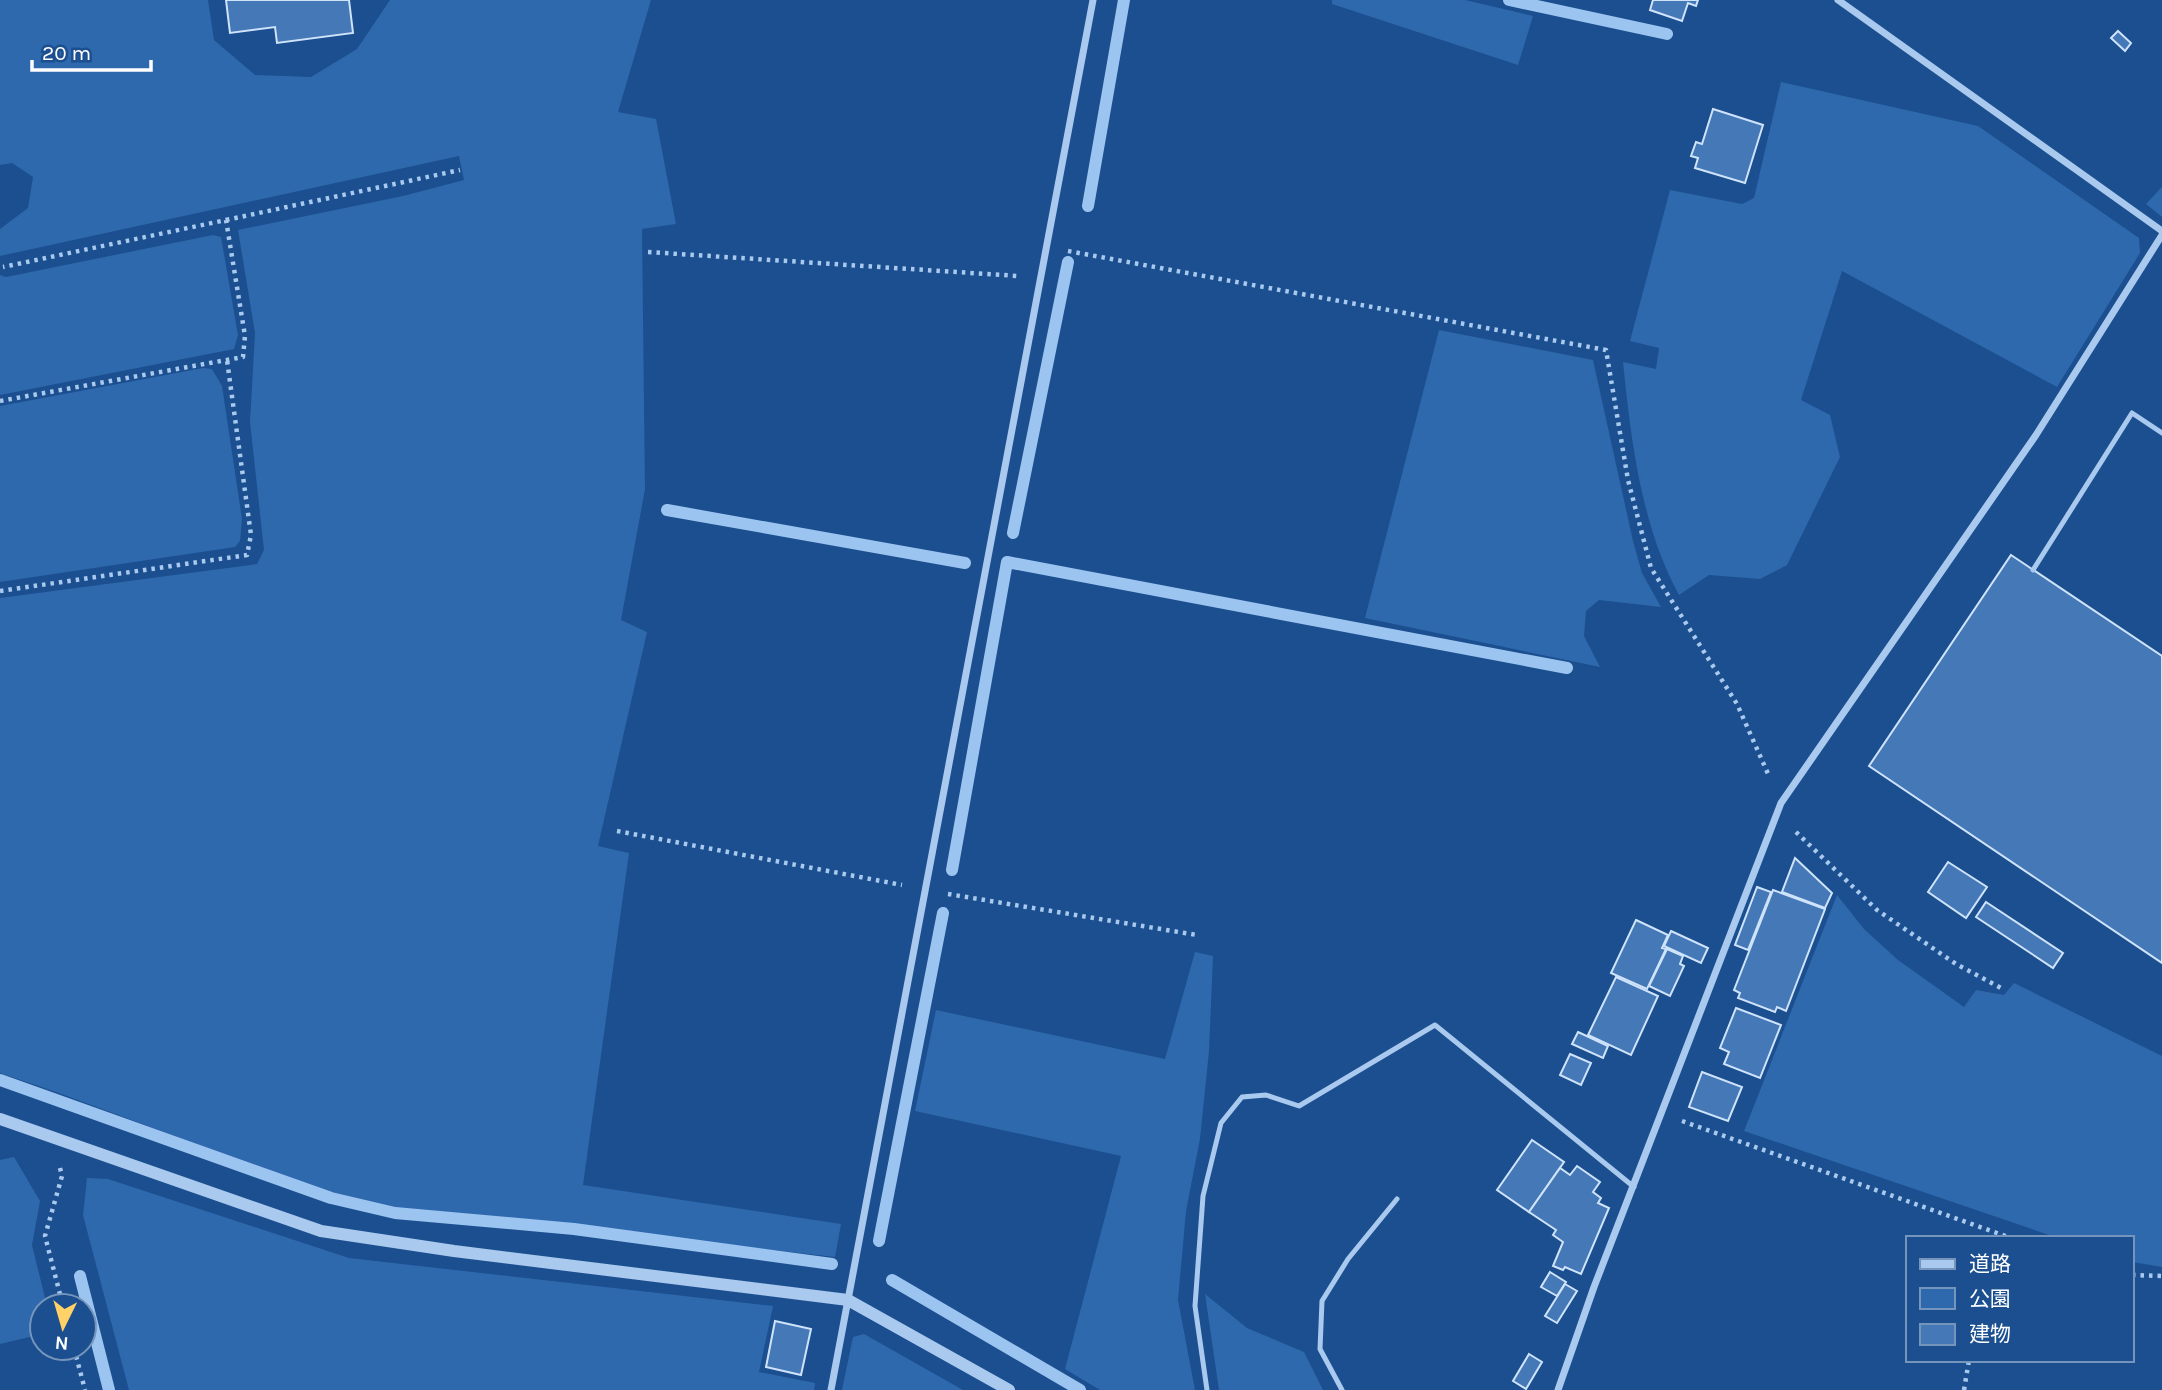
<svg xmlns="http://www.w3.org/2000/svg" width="2162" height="1390" font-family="Karla,'Noto Sans JP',sans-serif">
	<rect width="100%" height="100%" fill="#1b4f8f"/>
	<!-- green -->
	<g fill="#2e69ad">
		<polygon points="0,0 208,0 214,40 255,75 311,77 357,49 390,0 651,0 618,112 656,119 676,224 642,229 645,489 621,620 647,632 598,846 629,853 583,1185 841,1224 835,1257 396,1208 332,1194 56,1092 0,1073 0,598 257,564 264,550 250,422 255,333 238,230 403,196 464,180 459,156 0,256 0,229 28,208 33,177 12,163 0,165"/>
		<polygon points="1332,0 1465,0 1533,16 1518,65 1332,4"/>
		<path d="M1781,82L1978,126L2139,238L2140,253L2057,387L1842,271L1801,400L1830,415L1840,457L1787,565L1760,579L1709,575L1679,595C1641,525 1631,441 1623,362L1656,369L1659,348L1630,341L1670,190L1742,204L1754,198Z"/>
		<polygon points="2162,187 2162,217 2146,204"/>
		<polygon points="213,235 221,237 238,335 234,349 0,395 0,275 6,277"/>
		<polygon points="1439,330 1593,360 1633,541 1642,573 1661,607 1599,600 1586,611 1584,636 1600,667 1365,618"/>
		<polygon points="203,368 212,369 222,386 242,519 240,541 235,547 0,582 0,406"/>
		<polygon points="1837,895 1864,929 1898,960 1964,1007 1976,990 2004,995 2014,983 2162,1056 2162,1267 2132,1262 2132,1238 2058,1238 1744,1131"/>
		<polygon points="1195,952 1213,956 1209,1051 1200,1139 1186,1211 1178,1300 1195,1390 1100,1390 1065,1369 1121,1156 915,1111 936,1010 1165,1059"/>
		<polygon points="14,1157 40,1201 32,1245 47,1306 42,1306 42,1334 0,1344 0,1160"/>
		<polygon points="87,1178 108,1179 349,1258 773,1306 759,1372 815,1383 814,1390 129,1390 83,1215"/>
		<polygon points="1205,1294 1247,1328 1304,1352 1323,1390 1219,1390"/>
		<polygon points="864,1334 963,1390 842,1390 853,1337"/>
	</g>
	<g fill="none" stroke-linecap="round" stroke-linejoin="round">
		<!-- stream -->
		<g stroke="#9cc4f0" stroke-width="12">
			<polyline points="1509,0 1667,34"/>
			<polyline points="1088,206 1124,0"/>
			<polyline points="667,510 965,563"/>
			<polyline points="1013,533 1068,262"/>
			<polyline points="952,870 1007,562 1567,668"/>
			<polyline points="0,1080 331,1198 395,1213 574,1229 832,1264"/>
			<polyline points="879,1241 943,913"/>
			<polyline points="80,1276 109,1390"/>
			<polyline points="892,1280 1080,1390"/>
		</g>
	</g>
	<!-- building -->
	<g fill="#4478b7" stroke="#cfe3fa" stroke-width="2">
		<polygon points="226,0 349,0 353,33 277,43 275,27 230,33"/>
		<polygon points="1653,0 1698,0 1696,6 1688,3 1682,21 1650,10"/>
		<polygon points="2118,31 2131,43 2125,51 2111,38"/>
		<polygon points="1713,109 1763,125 1745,183 1695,168 1698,158 1691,156 1696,142 1702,144"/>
		<polygon points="2011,555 2162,656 2162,963 1869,766"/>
		<polygon points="1795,858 1832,893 1825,908 1782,892"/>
		<polygon points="1948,862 1987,887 1966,918 1928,892"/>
		<polygon points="1757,887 1771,892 1748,950 1735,945"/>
		<polygon points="1773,890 1825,909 1786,1011 1777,1007 1775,1012 1738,998 1740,993 1734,990"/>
		<polygon points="1986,902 2063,953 2053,968 1976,917"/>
		<polygon points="1636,920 1668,935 1662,948 1666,949 1647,989 1611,973"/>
		<polygon points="1671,931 1708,948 1701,963 1664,946"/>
		<polygon points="1667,949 1683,956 1680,964 1684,966 1670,996 1649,986"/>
		<polygon points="1616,977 1658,996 1631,1055 1588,1035"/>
		<polygon points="1736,1008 1781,1025 1760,1078 1724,1064 1729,1052 1720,1048"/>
		<polygon points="1578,1032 1608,1046 1603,1058 1572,1044"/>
		<polygon points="1570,1054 1591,1063 1581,1085 1560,1075"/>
		<polygon points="1702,1072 1742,1087 1728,1121 1689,1107"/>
		<polygon points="1532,1140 1564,1162 1529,1212 1497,1190"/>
		<polygon points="1577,1166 1600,1182 1593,1192 1601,1198 1598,1203 1609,1208 1581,1274 1565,1267 1563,1270 1553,1266 1563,1242 1553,1235 1556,1230 1529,1212 1560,1168 1570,1175"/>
		<polygon points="1550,1272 1566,1282 1557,1296 1541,1287"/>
		<polygon points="1565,1284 1577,1291 1557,1323 1545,1316"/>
		<polygon points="775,1321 811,1329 801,1375 766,1367"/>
		<polygon points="1529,1354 1542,1362 1526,1389 1513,1381"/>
	</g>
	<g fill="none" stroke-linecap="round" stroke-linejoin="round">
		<!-- path -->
		<g stroke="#a9c9ee" stroke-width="4.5" stroke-dasharray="3.5 5" stroke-linecap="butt">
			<polyline points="226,220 460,170"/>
			<polyline points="1068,251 1606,350 1628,480 1651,568 1737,704 1769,776"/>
			<polyline points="648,252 1018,276"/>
			<polyline points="0,401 243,357 245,336 226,220 3,267"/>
			<polyline points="0,591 247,555 251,535 227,360"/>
			<polyline points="617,831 902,885"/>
			<polyline points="1796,832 1877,910 1956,964 2003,989"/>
			<polyline points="948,894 1197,935"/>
			<polyline points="1682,1121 2011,1238"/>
			<polyline points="60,1168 62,1176 45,1236 63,1306"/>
			<polyline points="2132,1275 2162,1276"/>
			<polyline points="74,1348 85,1390"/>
			<polyline points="1964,1390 1969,1360"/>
		</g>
		<!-- service -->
		<g stroke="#a9c9ee" stroke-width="5">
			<polyline points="2033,570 2132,413 2162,433"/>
			<polyline points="1207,1390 1195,1306 1203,1196 1221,1123 1242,1097 1266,1095 1299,1106 1435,1025 1634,1187"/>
			<polyline points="1342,1390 1320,1349 1322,1301 1348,1259 1397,1199"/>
		</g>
		<!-- minor -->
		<g stroke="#a9c9ee" stroke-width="7">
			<polyline points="1838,0 2162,231"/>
			<polyline points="831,1390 1093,0"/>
			<polyline points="1558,1390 1594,1287 1781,803 2036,435 2162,235"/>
		</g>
		<!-- tertiary -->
		<polyline stroke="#a9c9ee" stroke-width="12" points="0,1119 321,1231 454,1251 848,1300 1009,1390"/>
	</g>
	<!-- legend -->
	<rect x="1906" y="1236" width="228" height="126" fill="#1b4f8f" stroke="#7695bc" stroke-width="2"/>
	<rect x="1920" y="1259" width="35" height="10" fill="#a9c9ee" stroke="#7695bc" stroke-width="2"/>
	<text x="1969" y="1271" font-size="21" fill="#ffffff">道路</text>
	<rect x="1920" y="1288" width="35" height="21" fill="#2e69ad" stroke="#7695bc" stroke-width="2"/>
	<text x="1969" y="1306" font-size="21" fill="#ffffff">公園</text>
	<rect x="1920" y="1324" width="35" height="21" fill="#4478b7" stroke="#7695bc" stroke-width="2"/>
	<text x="1969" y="1341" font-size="21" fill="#ffffff">建物</text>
	<!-- north arrow -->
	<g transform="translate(63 1327) rotate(185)"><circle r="33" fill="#1b4f8f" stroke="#7695bc" stroke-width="2"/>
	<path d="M0-5L12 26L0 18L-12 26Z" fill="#ffd166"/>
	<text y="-10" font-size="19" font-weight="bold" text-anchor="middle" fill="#ffffff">N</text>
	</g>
	<!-- scale -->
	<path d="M32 60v10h119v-10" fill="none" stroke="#ffffff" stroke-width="3.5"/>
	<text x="42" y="60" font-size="21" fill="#ffffff" stroke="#1b4f8f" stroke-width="5" paint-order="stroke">20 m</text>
</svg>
